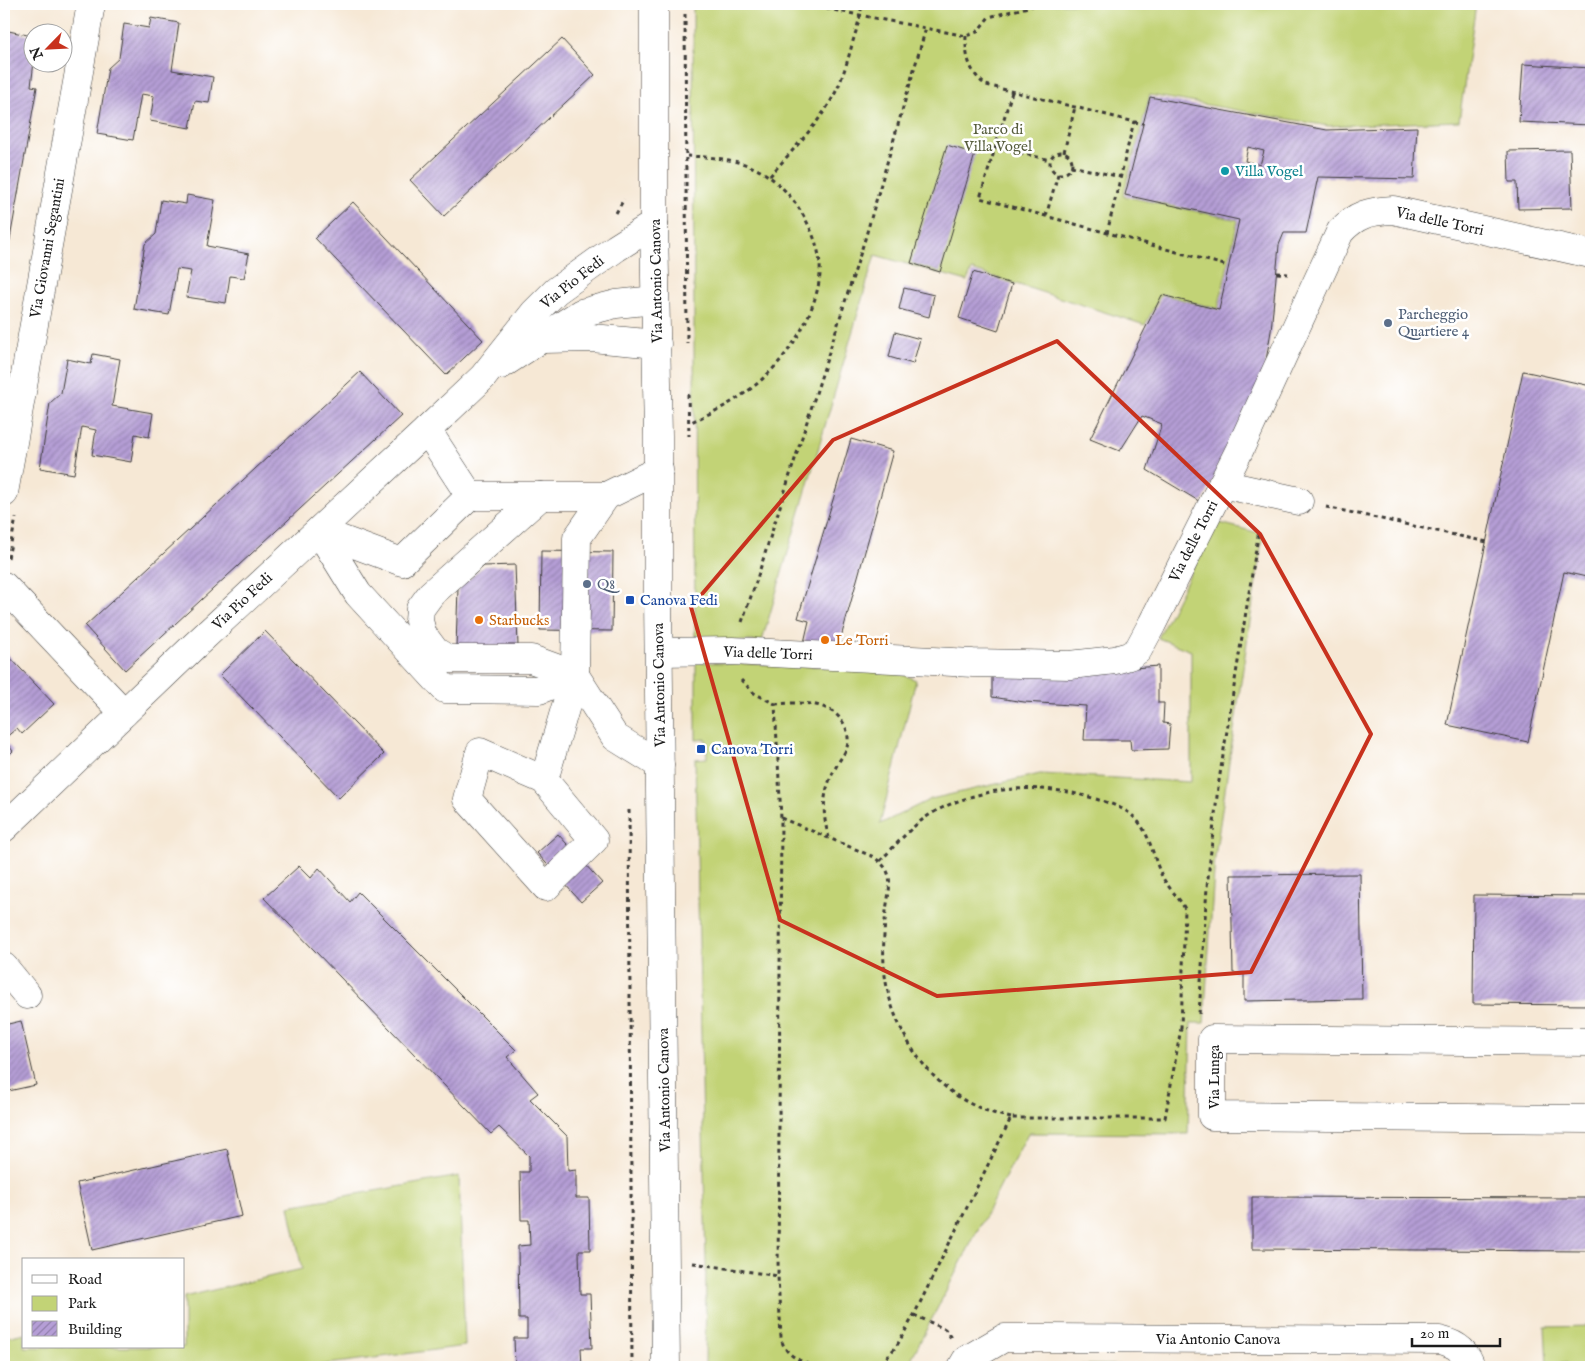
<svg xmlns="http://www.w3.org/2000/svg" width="1595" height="1371" font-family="'IM FELL English',serif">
	<defs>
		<pattern id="building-hatch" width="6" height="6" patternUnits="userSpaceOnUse" patternTransform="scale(1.25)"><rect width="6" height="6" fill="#b59ed6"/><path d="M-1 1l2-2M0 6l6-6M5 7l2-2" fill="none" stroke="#9280ad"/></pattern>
	</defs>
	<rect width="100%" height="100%" fill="#fff"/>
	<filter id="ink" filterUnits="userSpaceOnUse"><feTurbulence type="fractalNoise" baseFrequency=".02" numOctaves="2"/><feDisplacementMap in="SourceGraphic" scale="10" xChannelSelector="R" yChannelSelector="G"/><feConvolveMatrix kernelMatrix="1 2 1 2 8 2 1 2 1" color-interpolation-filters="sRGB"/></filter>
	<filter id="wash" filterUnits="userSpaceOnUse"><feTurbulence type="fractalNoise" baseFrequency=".0096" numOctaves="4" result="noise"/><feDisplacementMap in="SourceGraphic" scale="20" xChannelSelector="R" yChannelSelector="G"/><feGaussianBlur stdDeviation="1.12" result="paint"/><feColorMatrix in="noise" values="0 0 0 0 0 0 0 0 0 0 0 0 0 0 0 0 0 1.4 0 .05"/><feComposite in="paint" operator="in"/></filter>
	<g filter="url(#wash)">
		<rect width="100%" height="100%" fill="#f6e8d5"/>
		<!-- green -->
		<g fill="#c2d376" stroke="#6f7849">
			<polygon points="693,4 1476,4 1459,121 1328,126 1150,95 1123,196 1238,220 1218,309 1161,294 1145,325 972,270 967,281 875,255 762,641 695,641"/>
			<polygon points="1216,522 1263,534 1215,857 1204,1023 1191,1023 1188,1134 1028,1133 907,1367 705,1367 706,1265 695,759 707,758 706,739 696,740 696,662 889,669 916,680 880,824 931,799 1040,774 1191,782 1191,651 1158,638"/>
			<polygon points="459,1176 465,1346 306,1367 4,1367 4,1338 24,1333 24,1347 184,1347 184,1297 302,1269 289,1206"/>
			<polygon points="1591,1326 1591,1367 1566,1367 1566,1363 1547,1365 1545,1327"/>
			<polygon points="1072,1365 1340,1366 1340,1367 1072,1367"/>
		</g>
		<g id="blocks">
			<!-- building -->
			<g fill="url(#building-hatch)" fill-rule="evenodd">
				<polygon points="151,18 179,23 172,70 213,77 209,103 195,101 190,128 150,121 154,96 141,94 133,140 97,134 108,68 119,58 124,24 149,28"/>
				<polygon points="4,30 32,36 32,62 34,62 31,86 37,87 5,267"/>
				<polygon points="562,39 595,75 444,216 410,180"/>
				<polygon points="1523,64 1591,68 1591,125 1519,122"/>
				<path d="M1150,97L1327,130L1417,127L1414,179L1318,177L1306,233H1284L1279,245L1271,331L1262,384L1202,503L1147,470L1162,424L1142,416L1120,451L1090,439L1162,295L1219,310L1239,220L1125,195ZM1248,147L1264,151L1260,165L1245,161Z"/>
				<polygon points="947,145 975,154 940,272 911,263"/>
				<polygon points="1570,150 1572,208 1518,209 1517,182 1509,182 1508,151"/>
				<polygon points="187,195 215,200 207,246 249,254 244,278 230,276 226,303 186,297 191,271 177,269 169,315 134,309 145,244 156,234 161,200 186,204"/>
				<polygon points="353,202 483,340 446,375 315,238"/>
				<polygon points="973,272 1012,284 998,331 959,318"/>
				<polygon points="904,288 934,295 929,317 899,309"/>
				<polygon points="895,332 920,339 913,364 889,357"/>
				<polygon points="93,354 120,359 112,406 153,413 149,437 135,434 131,462 92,455 96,430 82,427 74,474 40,468 50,403 61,393 67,359 91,364"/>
				<polygon points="1523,371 1591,386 1591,578 1564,572 1528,742 1447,725"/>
				<polygon points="360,372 401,416 125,670 85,626"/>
				<polygon points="851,439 893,451 838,648 803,647 809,621 798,618"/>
				<polygon points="541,551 613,552 612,631 540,630"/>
				<polygon points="515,565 518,646 456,647 458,588 484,566"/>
				<polygon points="265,631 384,754 339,798 220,675"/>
				<polygon points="4,651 54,704 22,734 17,728 4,739"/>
				<polygon points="1158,666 1158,703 1164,703 1163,723 1170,724 1168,749 1131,750 1130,740 1084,740 1086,706 1024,702 992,697 992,674 1075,673"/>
				<polygon points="4,740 13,751 4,760"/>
				<polygon points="558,834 602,883 581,902 537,853"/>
				<polygon points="299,866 311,878 319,868 350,902 358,892 516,1050 507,1057 538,1093 530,1099 567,1136 568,1171 576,1170 576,1198 589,1198 590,1250 579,1250 580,1294 590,1294 592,1348 581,1348 582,1367 515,1367 514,1338 527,1338 527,1319 519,1319 518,1246 530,1245 529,1220 521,1220 520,1172 529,1172 529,1156 499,1127 491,1134 264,898"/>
				<polygon points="1360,874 1362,999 1244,1001 1244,973 1233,973 1231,875"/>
				<polygon points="1474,895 1591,896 1591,1005 1473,1004"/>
				<polygon points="21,1021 36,1085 4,1092 4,1025"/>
				<polygon points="227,1149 242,1216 92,1250 77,1183"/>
				<polygon points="1252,1197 1591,1198 1591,1251 1252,1249"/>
			</g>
		</g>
	</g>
	<g filter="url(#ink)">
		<use href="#blocks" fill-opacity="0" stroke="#3d3b38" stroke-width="1"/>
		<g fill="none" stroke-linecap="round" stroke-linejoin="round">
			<!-- minor casing -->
			<g stroke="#3d3b38" stroke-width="29">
				<g id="minor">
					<polyline points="654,4 654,224 658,436 658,597 666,1367"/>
					<polyline points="543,339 592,338 657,344"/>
					<polyline points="501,365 581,313 616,304 655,300"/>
					<polyline points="427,430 470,496 606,496"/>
					<polyline points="1222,484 1299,501"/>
					<polyline points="4,493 91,4"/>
					<polyline points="470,496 402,562 319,531 358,594 445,689 539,690 575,675"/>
					<polyline points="541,496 431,594 420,609 419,621 423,635 435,651 448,659 531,659 575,675 615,737 660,765"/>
					<polyline points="4,586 124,713"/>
					<path d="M659,652L732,651L973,663L1070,665L1115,660L1129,656L1138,650L1152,624L1239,451L1340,232C1356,214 1370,211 1393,210L1591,254"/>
					<polyline points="544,780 594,840 546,887 467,799 480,752 544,780 575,675 577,538 606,496 659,470"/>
					<polyline points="4,828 192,648 427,430 483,377 534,313 556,291 616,248 654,224"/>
					<polyline points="4,967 27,995"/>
					<polyline points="1591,1042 1212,1039 1212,1116 1591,1119"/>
					<path d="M962,1367L966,1360L1004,1338H1046L1440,1340C1456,1344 1467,1351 1471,1367"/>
				</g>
			</g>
			<!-- path -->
			<g stroke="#3d3b38" stroke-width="3" stroke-dasharray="4 4" stroke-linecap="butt">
				<polyline points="803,4 966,36 977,32 989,17 1040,4"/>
				<polyline points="685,14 687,343"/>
				<path d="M966,36C965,56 970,74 986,85L1143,124"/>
				<polyline points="1012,92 980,198 1228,266"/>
				<polyline points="996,147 1050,160"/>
				<circle cx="1061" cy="163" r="11"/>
				<polyline points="1064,152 1075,107"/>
				<path d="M687,156C737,158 768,164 798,207C812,228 824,256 819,282C811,327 777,373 739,397C724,408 706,415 689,423"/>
				<polyline points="1071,166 1121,177"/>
				<path d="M770,176C794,148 824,119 839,85C845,70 849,56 853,41C857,29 860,17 862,4"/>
				<polyline points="616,213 624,199"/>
				<polyline points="1046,216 1058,174"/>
				<polyline points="1107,233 1134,121"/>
				<polyline points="1277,273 1288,274"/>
				<polyline points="688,394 689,436"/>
				<polyline points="1326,507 1487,542"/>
				<polyline points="8,558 16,518"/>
				<polyline points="742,622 755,585 865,239 926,28"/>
				<path d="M741,680L754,693L775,704L781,818L778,1276L781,1338C785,1356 799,1360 815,1367"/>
				<path d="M775,704C799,702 834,700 846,728C848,734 849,741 847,747C845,754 839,760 836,767C823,789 821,813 829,837"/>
				<polyline points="629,810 632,1367"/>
				<path d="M781,818L874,857C881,863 887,867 889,877C891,888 887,901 886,911C884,929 883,947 884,965C887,1016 918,1072 962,1099C977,1108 994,1114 1011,1118"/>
				<path d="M880,861C898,843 916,820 940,809C990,784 1047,783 1099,800C1113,804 1126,809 1136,819C1151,835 1153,859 1163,878C1169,889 1179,897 1185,909L1181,1028"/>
				<polyline points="1199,1014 1207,887 1218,787 1259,530"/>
				<polyline points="693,1263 778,1276"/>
				<polyline points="914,1315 945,1329 951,1338"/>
				<polyline points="874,1367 883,1361 896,1347 914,1315 1011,1118 1165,1118 1181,1028 1186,1028"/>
			</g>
			<!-- minor -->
			<use href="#minor" stroke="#fff" stroke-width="28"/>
		</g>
	</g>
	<!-- marked area -->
	<path fill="none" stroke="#c8321e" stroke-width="4" stroke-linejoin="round" d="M1057,341L1260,534L1371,734L1251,972L937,996L780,920L691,607L833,440Z"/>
	<!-- markers -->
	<circle fill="#0f9aa8" stroke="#fff" stroke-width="2" cx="1225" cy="171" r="5"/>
	<g fill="#5c6f8a" stroke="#fff" stroke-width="2">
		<circle cx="1388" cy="323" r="5"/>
		<circle cx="587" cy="584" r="5"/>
	</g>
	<g fill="#1a4fb4" stroke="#fff" stroke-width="2">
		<rect x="625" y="595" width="10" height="10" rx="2.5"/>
		<rect x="696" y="744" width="10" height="10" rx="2.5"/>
	</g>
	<g fill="#e8710a" stroke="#fff" stroke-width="2">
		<circle cx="479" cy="620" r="5"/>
		<circle cx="825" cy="640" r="5"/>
	</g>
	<g text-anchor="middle" stroke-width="5" stroke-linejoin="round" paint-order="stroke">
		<!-- park labels -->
		<g font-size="15" fill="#565c3c" stroke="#fff">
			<text x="998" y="134">Parco di<tspan x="998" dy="17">Villa Vogel</tspan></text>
		</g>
		<!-- culture labels -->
		<g font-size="15" fill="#0d838f" stroke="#fff" text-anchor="start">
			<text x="1235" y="176">Villa Vogel</text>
		</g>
		<!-- street labels -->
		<g font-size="15" fill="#1c1c1c" stroke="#fff">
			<text transform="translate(1440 221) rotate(12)" y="5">Via delle Torri</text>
			<text transform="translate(47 248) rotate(-80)" y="5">Via Giovanni Segantini</text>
			<text transform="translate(656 281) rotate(-91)" y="5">Via Antonio Canova</text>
			<text transform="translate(572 282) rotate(-38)" y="5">Via Pio Fedi</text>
			<text transform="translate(1193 541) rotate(-63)" y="5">Via delle Torri</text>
			<text transform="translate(242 601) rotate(-43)" y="5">Via Pio Fedi</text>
			<text transform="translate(768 653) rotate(2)" y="5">Via delle Torri</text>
			<text transform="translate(659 685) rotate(-91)" y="5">Via Antonio Canova</text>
			<text transform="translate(1214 1077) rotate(-90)" y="5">Via Lunga</text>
			<text transform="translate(664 1090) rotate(-91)" y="5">Via Antonio Canova</text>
			<text x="1218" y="1344">Via Antonio Canova</text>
		</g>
		<!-- service labels -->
		<g font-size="15" fill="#4e5e75" stroke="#fff" text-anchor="start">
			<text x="1398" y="319">Parcheggio<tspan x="1398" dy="17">Quartiere 4</tspan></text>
			<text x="597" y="589">Q8</text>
		</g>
		<!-- transit labels -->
		<g font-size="15" fill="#164399" stroke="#fff" text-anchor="start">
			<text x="640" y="605">Canova Fedi</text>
			<text x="711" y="754">Canova Torri</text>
		</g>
		<!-- food labels -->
		<g font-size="15" fill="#c56008" stroke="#fff" text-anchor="start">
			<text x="489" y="625">Starbucks</text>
			<text x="835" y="645">Le Torri</text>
		</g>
	</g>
	<!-- margin -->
	<rect width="1595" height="1371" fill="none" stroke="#fff" stroke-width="20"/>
	<!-- legend -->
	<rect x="22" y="1258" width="162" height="90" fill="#ffffff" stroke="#a4a4a4"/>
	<rect x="32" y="1275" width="25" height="8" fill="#ffffff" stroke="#a4a4a4"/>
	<text x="68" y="1284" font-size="15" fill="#1c1c1c">Road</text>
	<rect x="32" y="1296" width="25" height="15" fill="#c2d376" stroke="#a4a4a4"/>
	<text x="68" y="1308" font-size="15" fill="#1c1c1c">Park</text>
	<rect x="32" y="1321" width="25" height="15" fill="url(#building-hatch)" stroke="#a4a4a4"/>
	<text x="68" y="1334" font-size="15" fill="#1c1c1c">Building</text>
	<!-- north arrow -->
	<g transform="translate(48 48) rotate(246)"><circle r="24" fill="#ffffff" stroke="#a4a4a4"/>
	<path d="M0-4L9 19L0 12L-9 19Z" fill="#c8321e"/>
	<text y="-8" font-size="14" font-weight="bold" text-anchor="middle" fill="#1c1c1c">N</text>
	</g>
	<!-- scale -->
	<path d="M1412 1338v8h88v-8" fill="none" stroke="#1c1c1c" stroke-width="2.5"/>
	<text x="1420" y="1338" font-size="15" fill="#1c1c1c" stroke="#ffffff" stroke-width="4" paint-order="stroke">20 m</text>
</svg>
